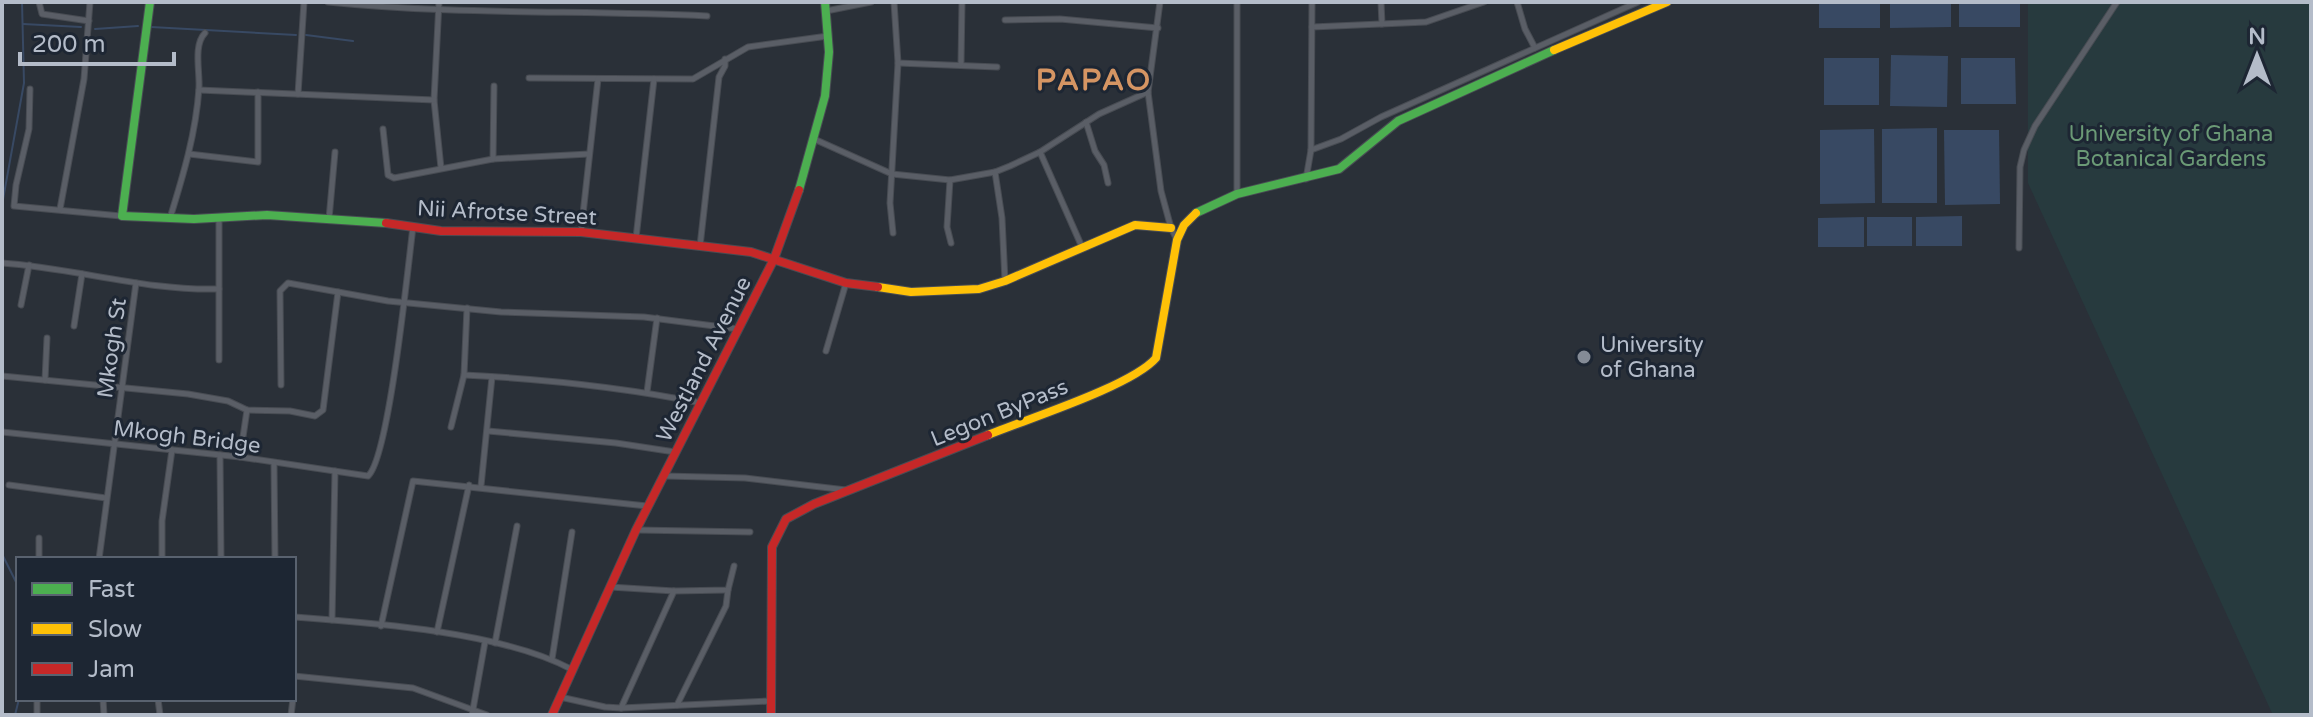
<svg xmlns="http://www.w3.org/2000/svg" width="2313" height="717" font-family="'Varela Round',sans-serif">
	<rect width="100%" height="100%" fill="#2a3038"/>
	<!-- green -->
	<polygon fill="#273a3e" points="2028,2 2311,2 2311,715 2272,713 2028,183"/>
	<!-- water -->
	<g fill="#384963">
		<rect x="1819" y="2" width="61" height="26"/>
		<polygon points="1890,2 1951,2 1951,27 1890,28"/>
		<rect x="1959" y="2" width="61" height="25"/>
		<polygon points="1891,55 1948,56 1947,107 1890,106"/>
		<rect x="1824" y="58" width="55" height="47"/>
		<polygon points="1961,58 2015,58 2016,104 1961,104"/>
		<polygon points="1937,128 1937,203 1882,203 1882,129"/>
		<polygon points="1874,129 1875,203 1820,204 1820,130"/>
		<polygon points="1944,130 1999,130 2000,204 1945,205"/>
		<polygon points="1962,216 1962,246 1916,246 1916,217"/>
		<polygon points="1864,217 1864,247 1818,247 1818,218"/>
		<rect x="1867" y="217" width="45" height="29"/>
	</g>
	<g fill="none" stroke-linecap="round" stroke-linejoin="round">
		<!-- stream -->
		<g stroke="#384963" stroke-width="2">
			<polyline points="23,24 81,27"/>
			<polyline points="151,27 296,35"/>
			<polyline points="95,29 138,26"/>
			<polyline points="306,35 353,41"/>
			<polyline points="2,205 24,83 22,2"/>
			<polyline points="2,554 18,586"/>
			<polyline points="15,715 19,699"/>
		</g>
		<!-- street casing -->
		<g stroke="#484c53" stroke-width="7">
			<g id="street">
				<polyline points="39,2 42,14 89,21"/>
				<path d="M328,2C454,15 580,10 707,16"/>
				<polyline points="439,2 434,100 441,168"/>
				<polyline points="1160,2 1148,92 1161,191 1171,228 1177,240"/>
				<polyline points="1237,2 1237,193"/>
				<polyline points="1381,2 1382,24"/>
				<polyline points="1517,2 1525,29 1535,48"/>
				<polyline points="826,11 871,2"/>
				<polyline points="1005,20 1060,19 1158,28"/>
				<polyline points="1312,27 1426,22 1484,2"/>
				<polyline points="898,63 997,67"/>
				<polyline points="961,64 962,2"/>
				<polyline points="529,78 693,79 748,47 828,36"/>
				<polyline points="30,89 29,129 16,185 14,206 121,216"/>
				<polyline points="199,90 434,100"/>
				<polyline points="298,94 304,2"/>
				<polyline points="1086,122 1095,151 1104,165 1108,183"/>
				<polyline points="383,129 388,175 394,178 493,159 589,154"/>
				<polyline points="814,139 892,174 950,180 995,172 1010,166 1040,152 1099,114 1148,92"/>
				<polyline points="1311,150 1341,139 1381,117 1638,2"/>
				<polyline points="1040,152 1082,247"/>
				<polyline points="189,154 258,162 258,92"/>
				<polyline points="493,159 494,86"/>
				<polyline points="995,172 1002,218 1005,281"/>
				<polyline points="1306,179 1311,150 1312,2"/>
				<polyline points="950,180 947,227 951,243"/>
				<polyline points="60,209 84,79 90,2"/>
				<path d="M170,218C183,176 196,133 199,88C200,72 193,45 205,33"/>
				<polyline points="219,218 219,360"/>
				<polyline points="329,219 335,152"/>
				<polyline points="581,232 598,79"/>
				<polyline points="893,233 890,203 898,63 894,2"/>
				<polyline points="636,238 654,79"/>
				<polyline points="700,246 719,77 725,66 725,59"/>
				<polyline points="2019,248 2020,167 2024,150 2035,126 2117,2"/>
				<path d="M2,263C75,268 145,291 219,289"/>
				<polyline points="21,305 29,265"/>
				<polyline points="74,326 82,274"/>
				<polyline points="826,351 846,283"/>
				<path d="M464,375C544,379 622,387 701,403"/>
				<polyline points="2,376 188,394 228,401 247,410 290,411 315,416 323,410 338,292"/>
				<polyline points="45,380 47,338"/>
				<polyline points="281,385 280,291 288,283 388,301 501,312 644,317 738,329"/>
				<polyline points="647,392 657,318"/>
				<polyline points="451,427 464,375 467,308"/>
				<polyline points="488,431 616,443 675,452"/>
				<path d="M2,432L240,457L368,476C389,458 408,266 413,227"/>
				<polyline points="220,455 221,559"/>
				<polyline points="240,457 247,410"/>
				<polyline points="274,464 275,559"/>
				<polyline points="665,476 745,478 846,490"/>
				<polyline points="9,485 106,498"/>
				<polyline points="481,486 492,377"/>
				<polyline points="637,530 750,532"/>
				<polyline points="39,559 39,538"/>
				<polyline points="99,559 136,283"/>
				<polyline points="162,559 162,521 172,450"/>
				<polyline points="610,587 674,591 728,590 734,566"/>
				<path d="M294,617C374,623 501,632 571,669"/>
				<polyline points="332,620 335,471"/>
				<polyline points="381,626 413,481 647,506"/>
				<polyline points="437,632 469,485"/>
				<polyline points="495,643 517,526"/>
				<polyline points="552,659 572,532"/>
				<polyline points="294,676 413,688 487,715"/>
				<polyline points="560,697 605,707 621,708 770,701"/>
				<polyline points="103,699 104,715"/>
				<polyline points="158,699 160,715"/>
				<polyline points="677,705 726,606 728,590"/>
				<polyline points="621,708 674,591"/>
				<polyline points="37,715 37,699"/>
				<polyline points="291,715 293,699"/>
				<polyline points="472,715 485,642"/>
			</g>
		</g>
		<!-- fast casing -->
		<g stroke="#484c53" stroke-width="10">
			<g id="fast">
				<polyline points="150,2 122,216 194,219 267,215 386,223"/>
				<polyline points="799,190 825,96 829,52 825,2"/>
				<polyline points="1196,213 1237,194 1339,169 1398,121 1554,50"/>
			</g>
		</g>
		<!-- slow casing -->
		<g stroke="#484c53" stroke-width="10">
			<g id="slow">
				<polyline points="1554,50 1667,2"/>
				<polyline points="878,287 911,292 979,289 1005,281 1135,225 1171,228"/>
				<path d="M988,435C1027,419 1132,386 1156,358L1177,240L1184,225L1196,213"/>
			</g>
		</g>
		<!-- jam casing -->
		<g stroke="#484c53" stroke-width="10">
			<g id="jam">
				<polyline points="386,223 441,231 581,232 751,252 846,283 878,287"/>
				<polyline points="552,715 636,530 774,259 799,190"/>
				<polyline points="771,715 772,547 786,519 814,504 988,435"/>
			</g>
		</g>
		<!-- street -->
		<use href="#street" stroke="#5a5e66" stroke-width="5"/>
		<!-- fast -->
		<use href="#fast" stroke="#4caf50" stroke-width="8"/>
		<!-- slow -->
		<use href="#slow" stroke="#ffc107" stroke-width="8"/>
		<!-- jam -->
		<use href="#jam" stroke="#c62828" stroke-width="8"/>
	</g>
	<!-- markers -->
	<circle fill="#848b96" stroke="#1d2633" stroke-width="3" cx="1584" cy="357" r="8"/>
	<g text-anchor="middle" stroke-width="6" stroke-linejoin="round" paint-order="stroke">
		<!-- park labels -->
		<g font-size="22" fill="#6b9a76" stroke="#1d2633">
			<text x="2171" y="141">University of Ghana<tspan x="2171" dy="25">Botanical Gardens</tspan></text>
		</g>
		<!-- street labels -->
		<g font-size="22" fill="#b4bcc9" stroke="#1d2633">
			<text transform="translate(507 212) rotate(3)" y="8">Nii Afrotse Street</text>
			<text transform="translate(111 348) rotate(-82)" y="8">Mkogh St</text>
			<text transform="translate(703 359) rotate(-63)" y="8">Westland Avenue</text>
			<text transform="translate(999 412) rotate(-22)" y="8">Legon ByPass</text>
			<text transform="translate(187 436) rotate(7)" y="8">Mkogh Bridge</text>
		</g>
		<!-- poi labels -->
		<g font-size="22" fill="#b4bcc9" stroke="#1d2633" text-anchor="start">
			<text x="1600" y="352">University<tspan x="1600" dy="25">of Ghana</tspan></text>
		</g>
		<!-- district labels -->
		<g font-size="30" font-weight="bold" letter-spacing="2" fill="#d59563" stroke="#1d2633">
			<text x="1094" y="90">PAPAO</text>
		</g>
	</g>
	<!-- border -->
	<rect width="2313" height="717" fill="none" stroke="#b4bcc9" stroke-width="8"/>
	<!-- legend -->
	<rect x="16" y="557" width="280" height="144" fill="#1d2633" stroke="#59626f" stroke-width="2"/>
	<rect x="32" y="583" width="40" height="12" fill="#4caf50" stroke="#59626f" stroke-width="2"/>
	<text x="88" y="597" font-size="24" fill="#b4bcc9">Fast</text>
	<rect x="32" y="623" width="40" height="12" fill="#ffc107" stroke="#59626f" stroke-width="2"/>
	<text x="88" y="637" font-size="24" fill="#b4bcc9">Slow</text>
	<rect x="32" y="663" width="40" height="12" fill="#c62828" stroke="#59626f" stroke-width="2"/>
	<text x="88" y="677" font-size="24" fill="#b4bcc9">Jam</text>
	<!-- north arrow -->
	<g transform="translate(2257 56)" stroke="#1d2633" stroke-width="6" paint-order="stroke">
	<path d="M0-6L14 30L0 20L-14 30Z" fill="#b4bcc9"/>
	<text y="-12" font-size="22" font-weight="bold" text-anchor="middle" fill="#b4bcc9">N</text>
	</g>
	<!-- scale -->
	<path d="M20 52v12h154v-12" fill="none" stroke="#b4bcc9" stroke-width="4"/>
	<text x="32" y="52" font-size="24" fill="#b4bcc9" stroke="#1d2633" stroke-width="6" paint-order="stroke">200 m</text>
</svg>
